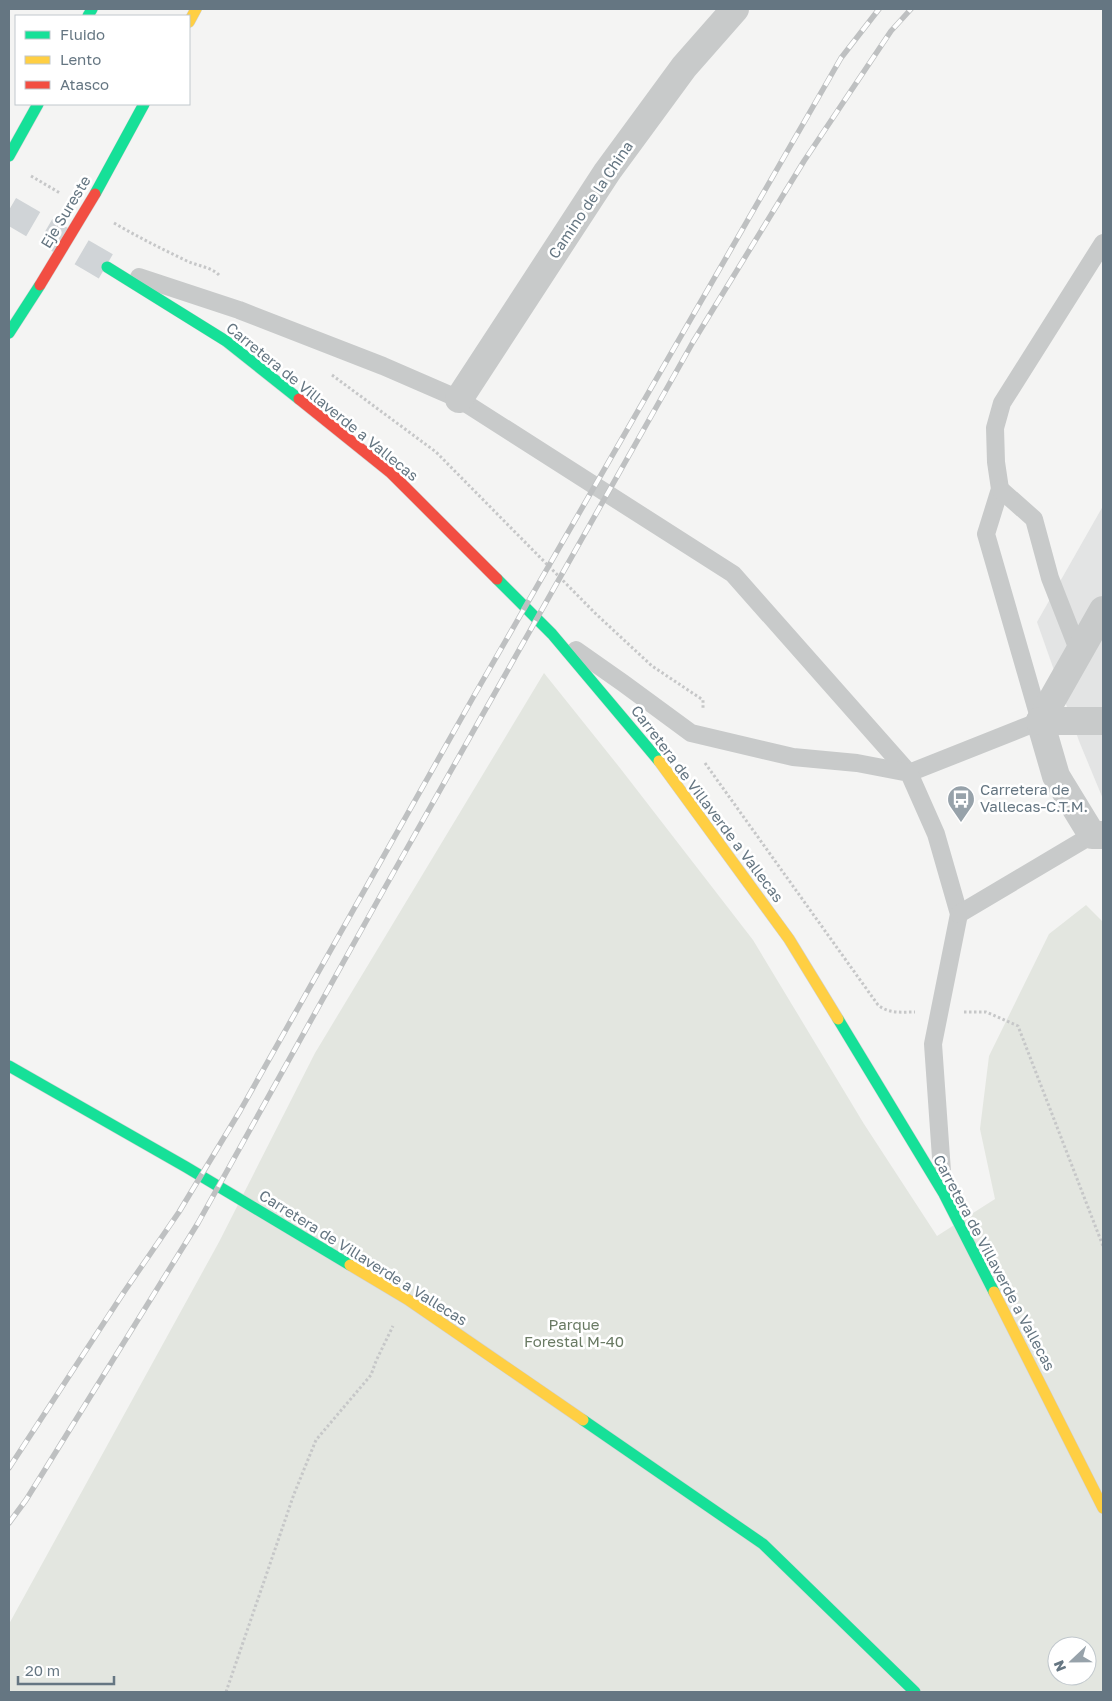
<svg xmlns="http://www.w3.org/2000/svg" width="1112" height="1701" font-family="'Golos Text',sans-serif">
	<rect width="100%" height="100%" fill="#f4f4f3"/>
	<!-- built -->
	<polygon fill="#e3e4e4" points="1103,506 1103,799 1079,741 1037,622"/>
	<!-- green -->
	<path fill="#e3e6e0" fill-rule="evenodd" d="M544,673L620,768L753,940L864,1124L937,1236L995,1199L980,1129L989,1056L1049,934L1086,905L1103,922V1692H9V1624L219,1242L315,1053ZM1057,1646H1087V1676H1057Z"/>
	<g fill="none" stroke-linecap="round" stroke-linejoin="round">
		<!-- secondary-tunnel -->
		<polyline stroke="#d0d4d7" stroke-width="28" stroke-dasharray="28 14" stroke-linecap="butt" points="9,210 107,267"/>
		<!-- fast casing -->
		<g stroke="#d0d1d2" stroke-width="12">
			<g id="fast">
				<polyline points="88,16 92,9"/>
				<polyline points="9,156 38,104"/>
				<polyline points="95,194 144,104"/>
				<polyline points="107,267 226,341 299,399"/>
				<polyline points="9,333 40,285"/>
				<polyline points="497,579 552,634 659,761"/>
				<polyline points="838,1019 944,1194 994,1292"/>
				<polyline points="9,1066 186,1167 350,1265"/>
				<polyline points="583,1420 763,1544 915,1692"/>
			</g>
		</g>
		<!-- slow casing -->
		<g stroke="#d0d1d2" stroke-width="12">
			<g id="slow">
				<polyline points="189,22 196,9"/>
				<polyline points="659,761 789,939 838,1019"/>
				<polyline points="350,1265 407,1299 583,1420"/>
				<polyline points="994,1292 1103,1508"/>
			</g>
		</g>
		<!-- jam casing -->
		<g stroke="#d0d1d2" stroke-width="12">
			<polyline id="jam" points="299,399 391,473 497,579"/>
		</g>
		<!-- path -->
		<g stroke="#c6c7c8" stroke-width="3" stroke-dasharray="2.5 2.5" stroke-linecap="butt">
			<polyline points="31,176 60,193"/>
			<path d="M114,223C138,237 162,249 187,261C198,266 211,267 219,275"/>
			<polyline points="332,375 436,452 596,614 652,666 703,700 703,710"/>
			<path d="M705,763L878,1005C889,1014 902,1012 915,1012"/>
			<polyline points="964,1012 986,1012 1018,1026 1103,1246"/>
			<polyline points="226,1692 294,1494 316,1440 371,1375 376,1361 393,1326"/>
		</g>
		<!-- lane -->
		<g stroke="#c8caca" stroke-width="18">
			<polyline points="139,277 239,310 383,366 459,399 733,574 909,773 1040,721 986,534 1000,489 996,462 995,428 1002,403 1103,243"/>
			<polyline points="1000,489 1034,519 1050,578 1079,652"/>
			<polyline points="576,650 623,683 691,733 793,757 857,763 909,773 936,834 959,914 933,1044 943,1186"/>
			<polyline points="959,914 1092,835"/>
		</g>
		<!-- street -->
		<g stroke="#c8caca" stroke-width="28">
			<polyline points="459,399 607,172 684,67 735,9"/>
			<polyline points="1103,610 1040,721 1056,776 1092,835 1103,835"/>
			<polyline points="1040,721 1103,721"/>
		</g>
		<!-- fast -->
		<use href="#fast" stroke="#16e098" stroke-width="11"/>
		<!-- slow -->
		<use href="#slow" stroke="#ffcf43" stroke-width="11"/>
		<!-- jam -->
		<use href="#jam" stroke="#f24e42" stroke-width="11"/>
		<!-- rail casing -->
		<g stroke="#bec0c1" stroke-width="5.5">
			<g id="rail">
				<polyline points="9,1468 124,1292 179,1212 240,1111 475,694 841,58 879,9"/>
				<polyline points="9,1523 26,1500 198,1223 383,891 693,342 804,161 891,31 911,9"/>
			</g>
		</g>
		<!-- rail -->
		<use href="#rail" stroke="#fff" stroke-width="4" stroke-dasharray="11" stroke-linecap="butt"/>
		<!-- jam-bridge casing -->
		<g stroke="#d0d1d1" stroke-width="12" stroke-linecap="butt">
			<polyline id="jam-bridge" points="40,285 95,194"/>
		</g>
		<!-- jam-bridge -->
		<use href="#jam-bridge" stroke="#f24e42" stroke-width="11"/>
	</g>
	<!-- icons -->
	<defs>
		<g id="bus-pin" transform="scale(1.4375)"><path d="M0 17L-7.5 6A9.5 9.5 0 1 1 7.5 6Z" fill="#97a2aa" stroke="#fff"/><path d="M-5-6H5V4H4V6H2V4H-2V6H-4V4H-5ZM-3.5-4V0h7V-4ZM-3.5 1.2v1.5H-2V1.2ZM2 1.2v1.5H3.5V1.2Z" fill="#fff"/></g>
	</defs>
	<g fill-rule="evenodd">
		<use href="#bus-pin" x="961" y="799"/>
	</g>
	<g text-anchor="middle" stroke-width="5" stroke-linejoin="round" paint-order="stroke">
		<!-- street labels -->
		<g font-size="15" fill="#657682" stroke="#fff">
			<text transform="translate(591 200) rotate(-56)" y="5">Camino de la China</text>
			<text transform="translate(66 212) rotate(-59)" y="5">Eje Sureste</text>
			<text transform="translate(322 402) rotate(39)" y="5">Carretera de Villaverde a Vallecas</text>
			<text transform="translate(707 804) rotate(53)" y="5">Carretera de Villaverde a Vallecas</text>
			<text transform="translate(363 1258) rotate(32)" y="5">Carretera de Villaverde a Vallecas</text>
			<text transform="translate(994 1263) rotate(62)" y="5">Carretera de Villaverde a Vallecas</text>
		</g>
		<!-- poi labels -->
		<g font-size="15" fill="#657682" stroke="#fff" text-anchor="start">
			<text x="980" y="795">Carretera de<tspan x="980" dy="17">Vallecas-C.T.M.</tspan></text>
		</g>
		<!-- park labels -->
		<g font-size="15" fill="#697a63" stroke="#fff">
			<text x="574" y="1330">Parque<tspan x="574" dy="17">Forestal M-40</tspan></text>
		</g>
	</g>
	<!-- border -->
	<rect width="1112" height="1701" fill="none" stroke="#657682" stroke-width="20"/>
	<!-- legend -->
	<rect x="15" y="15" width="175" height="90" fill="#ffffff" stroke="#c1c8cd"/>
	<rect x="25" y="31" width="25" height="8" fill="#16e098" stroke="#c1c8cd"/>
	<text x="60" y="40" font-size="15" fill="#657682">Fluido</text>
	<rect x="25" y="56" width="25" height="8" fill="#ffcf43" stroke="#c1c8cd"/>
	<text x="60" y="65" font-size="15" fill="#657682">Lento</text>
	<rect x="25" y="81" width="25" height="8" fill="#f24e42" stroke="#c1c8cd"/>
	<text x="60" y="90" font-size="15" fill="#657682">Atasco</text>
	<!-- north arrow -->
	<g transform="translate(1072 1661) rotate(248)"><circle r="24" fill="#ffffff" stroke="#c1c8cd"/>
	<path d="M0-4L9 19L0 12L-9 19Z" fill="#97a2aa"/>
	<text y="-8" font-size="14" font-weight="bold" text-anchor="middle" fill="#657682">N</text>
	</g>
	<!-- scale -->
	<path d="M18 1676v8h96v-8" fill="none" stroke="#657682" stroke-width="2.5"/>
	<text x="25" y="1676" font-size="15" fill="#657682" stroke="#ffffff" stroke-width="4" paint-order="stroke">20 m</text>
</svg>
